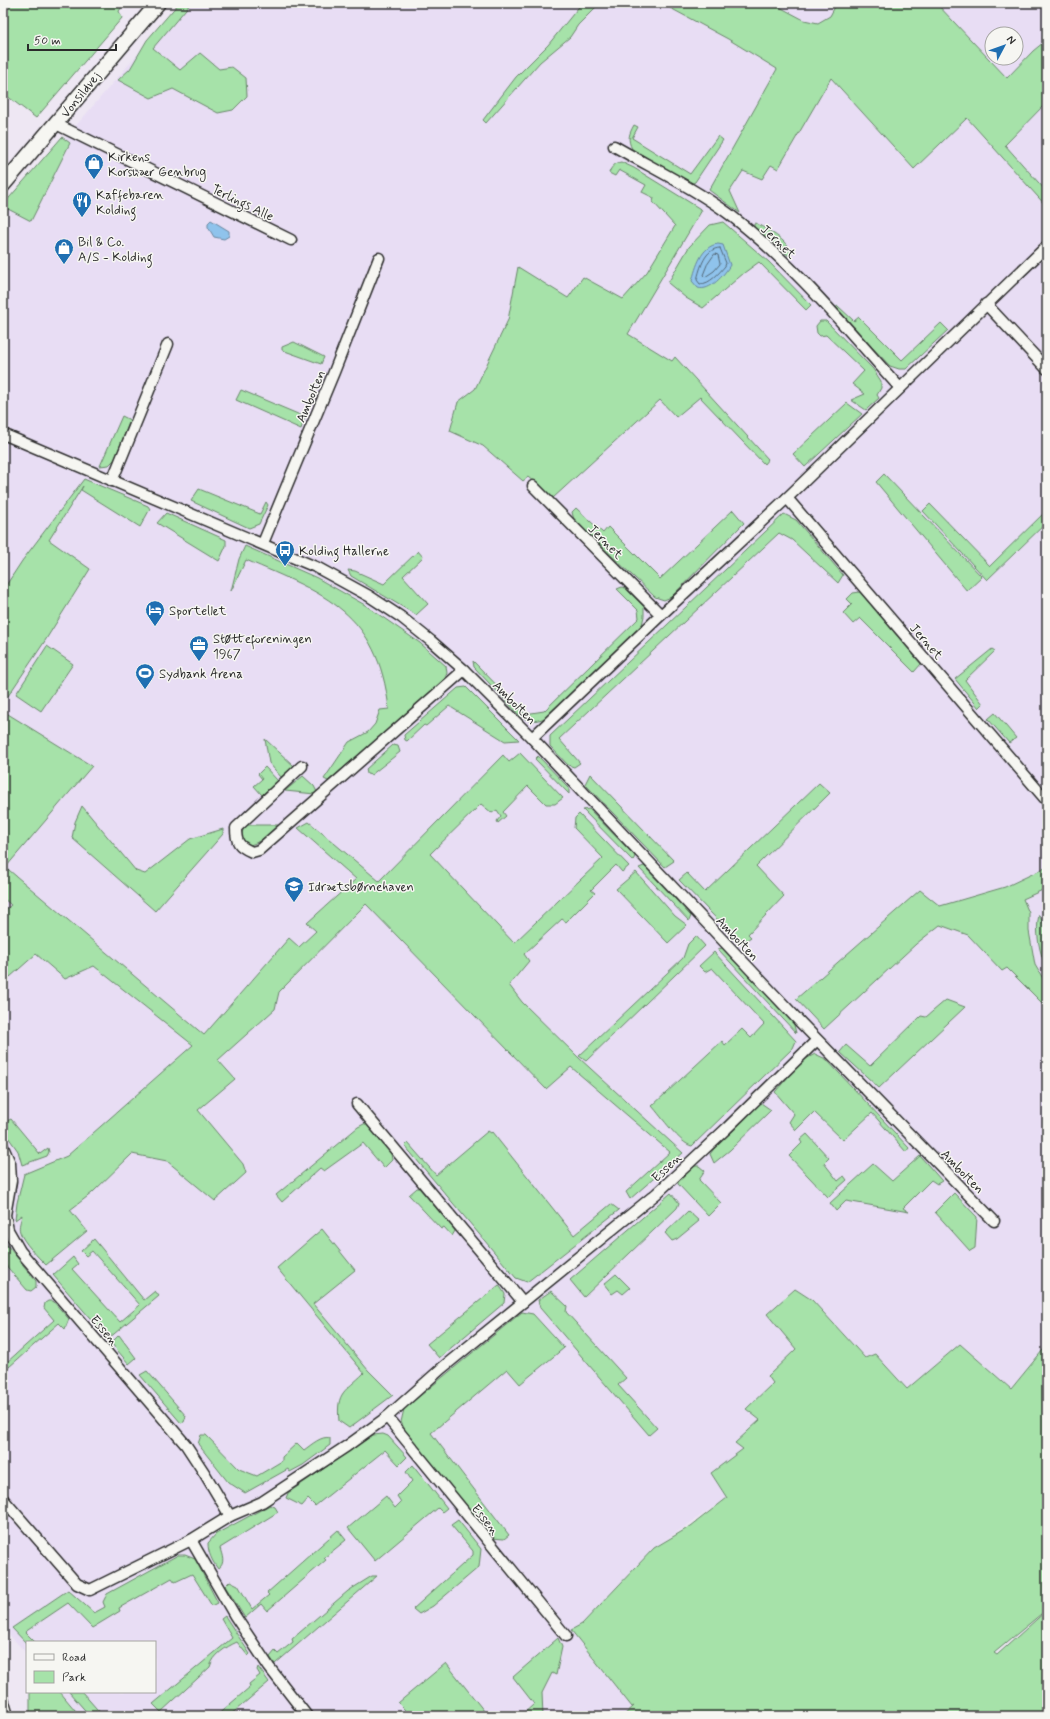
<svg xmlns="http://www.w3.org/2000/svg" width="1050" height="1719" font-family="Mynerve,sans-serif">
	<rect width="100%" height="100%" fill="#eee7f3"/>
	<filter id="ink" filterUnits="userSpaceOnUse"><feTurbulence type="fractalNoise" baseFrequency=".025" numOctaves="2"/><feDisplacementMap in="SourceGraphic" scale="8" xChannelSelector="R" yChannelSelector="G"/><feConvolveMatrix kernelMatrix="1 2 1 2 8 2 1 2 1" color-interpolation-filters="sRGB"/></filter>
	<g filter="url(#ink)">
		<!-- built -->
		<path fill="#e8ddf4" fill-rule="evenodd" d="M182,3H1047V1345L1011,1389L960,1344L907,1389L875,1354L865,1358L812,1300L794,1289L777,1305L793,1320L814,1399L711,1473L727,1498L654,1548L582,1624L571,1630L632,1707L622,1716H80L60,1692H155V1642H27V1654L3,1628V210ZM992,34H1016V58H992Z"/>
		<!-- green -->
		<g fill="#a6e2a9" stroke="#68866a">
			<polygon points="3,3 102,3 106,5 107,3 125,3 119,11 122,18 36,118 3,93"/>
			<polygon points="179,3 191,3 153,48 180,70 200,53 219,69 232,67 246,78 247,96 233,110 218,113 173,89 151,98 118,80 130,69 147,40"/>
			<polygon points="582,3 600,3 578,25 570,37 540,62 486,123 483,120 516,77 548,45"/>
			<polygon points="661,3 772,3 804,20 818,23 830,16 837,3 936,3 1007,78 1033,51 1044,42 1047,46 1047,104 1046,103 1005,145 1047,192 1047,207 967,118 914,169 831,78 778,169 771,165 762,179 743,171 730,191 740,213 709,190 777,69 728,39"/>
			<path d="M634,125L638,127L632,138L690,174L718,136L723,140L695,182L691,184L632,149C627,139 629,134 634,125Z"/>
			<polygon points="62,137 70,143 31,221 8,209 3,214 3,205"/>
			<path d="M621,162L634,168L702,210L628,334L672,361L675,357L768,459L764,464L700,397L676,417L660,400L553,498L528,477L523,481L483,446L450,431L458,402L475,389L508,320L518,267L568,298L583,277L623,299L647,272L675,226L653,202L654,198L642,192L646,185L619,170L615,176L609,173C611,167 615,163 621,162Z"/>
			<polygon points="723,222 769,262 811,305 806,310 759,262 744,273 703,308 686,298 668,283 689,247 710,225"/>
			<path d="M756,223C770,232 785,238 792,253L789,256L754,228V224Z"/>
			<polygon points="838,306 854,321 859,317 902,360 941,323 948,330 906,369 899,369 890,366 835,308"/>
			<polygon points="820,321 826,321 873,369 881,381 881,388 877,395 879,398 866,410 851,400 865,394 852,384 864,371 826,335 820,336 817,333 816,326"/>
			<polygon points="294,342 324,357 321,364 282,350 282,347"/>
			<polygon points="241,390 305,417 301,429 236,400"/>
			<polygon points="847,403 862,414 805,467 793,454"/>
			<polygon points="122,416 130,420 115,459 109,465 100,466"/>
			<polygon points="884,474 982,577 967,591 876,482"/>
			<polygon points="84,479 148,506 150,509 140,527 81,490 83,486 49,540 90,569 43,644 8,696 3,693 3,590 22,561"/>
			<polygon points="199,489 260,514 266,502 268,505 259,524 249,528 191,501"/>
			<polygon points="930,504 990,566 1047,510 1047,522 987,580 923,511"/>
			<polygon points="576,508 603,533 608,527 660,579 733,510 744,523 671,597 664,600 655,597 574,520 572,512"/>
			<polygon points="166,513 226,540 226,546 219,561 157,523"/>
			<polygon points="784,514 796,520 843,575 838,583 792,540 779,533 559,739 580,763 574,767 568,765 550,746 550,736"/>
			<path d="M245,546L317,578L365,605L420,643L446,666L447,673L444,681L328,781L324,779L349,742L368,732L375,724L380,710L389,709C378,612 325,594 246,560L231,591L239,559Z"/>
			<polygon points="418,551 423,557 403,576 428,604 416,615 351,576 348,570 355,571 384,584"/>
			<path d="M622,587L625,588L644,607V616L642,625L545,718C534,722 529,722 519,715L474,667L473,661L525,714L544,711L639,618L638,610L617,589Z"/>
			<polygon points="860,592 921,664 914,672 860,618 853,624 843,613 852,604 847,599 853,593"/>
			<polygon points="47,646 73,664 41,711 16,694"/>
			<polygon points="992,649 995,651 965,680 983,704 979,708 955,679"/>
			<polygon points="466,687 519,740 505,741 449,706 426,726 424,725 407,741 405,740 404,735 458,688"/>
			<polygon points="3,711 92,766 6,867 3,864"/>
			<polygon points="995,713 1016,738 1009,743 988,719"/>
			<polygon points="265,739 294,766 281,777 269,763"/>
			<polygon points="393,745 398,746 400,752 371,775 367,774 366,769"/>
			<path d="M520,753L563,798L555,804H546L528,786L503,812L506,816L498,823L497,821L501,816L497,810L492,813L481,804L430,854L514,943L603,858L574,828L575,818L579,814L629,866L622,872L616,865L591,890L595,893L566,922L562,919L524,954L529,961L509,985L522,1002L579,1058L683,1153L630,1199L626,1192L670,1152L571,1067L546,1089L366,904L279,992L275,1009L218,1060L235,1079L198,1110L243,1164L246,1173L215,1201L167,1161L132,1154L92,1193L70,1210L87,1231L46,1265C38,1257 23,1242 20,1232C18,1226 21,1221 22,1215L15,1220L17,1203L24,1174L67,1156L193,1045L94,966L65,979L36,954L10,977L3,969V912L11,905L3,898V865L204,1035L289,938L299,947L316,931L307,923L356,879L298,828L309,822L379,881L503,755L509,762Z"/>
			<polygon points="538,756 569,788 569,794 535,759"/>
			<polygon points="265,767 278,781 262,795 254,786 262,779 258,774"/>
			<polygon points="590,774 674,861 665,867 585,784"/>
			<polygon points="303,776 314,786 317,792 315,794 285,791"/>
			<polygon points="819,783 830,793 756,866 784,896 748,934 751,937 741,944 679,880 687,873 705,892"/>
			<polygon points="82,806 136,871 145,874 190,839 223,829 223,834 155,911 72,838 75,822"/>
			<polygon points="589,809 635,856 633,861 583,810"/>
			<path d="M245,825H278C267,835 260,844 245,846L241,842L242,833Z"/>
			<polygon points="644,866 691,916 689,921 639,868"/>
			<polygon points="1047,867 1047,888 1023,899 1029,913 1029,931 1035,965 1047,985 1047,1008 1007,968 1002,971 968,935 940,925 916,944 824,1029 796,999 920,890 940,906 1005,887"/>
			<polygon points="636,872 675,916 687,925 668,943 616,889"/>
			<path d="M1039,915L1043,923L1047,922V968C1039,954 1035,930 1039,915Z"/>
			<polygon points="696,936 705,946 586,1061 579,1056 683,958 688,944"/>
			<polygon points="722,948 793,1021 796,1033 718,949"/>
			<path d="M714,952L796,1041L793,1048L692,1146C680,1144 661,1116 652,1106L722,1041L725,1045L742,1029L751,1038L764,1024L712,968L705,972L699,966Z"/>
			<polygon points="946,1000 965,1007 879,1088 840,1052 846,1045 870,1066 921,1016 926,1017"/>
			<polygon points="815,1054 826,1059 909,1148 906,1152 872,1113 843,1140 814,1112 796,1130 789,1122 794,1114 775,1092 802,1061"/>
			<polygon points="761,1103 771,1110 730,1150 714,1163 710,1154 713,1150"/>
			<polygon points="11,1119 40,1154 48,1148 49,1152 47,1156 22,1165 18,1151 3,1130 3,1123"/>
			<polygon points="366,1123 391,1153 392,1160 384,1168 363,1143 324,1171 320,1168 282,1202 276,1195 358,1127"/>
			<polygon points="488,1131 491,1133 492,1132 574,1235 611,1204 619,1210 527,1282 516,1278 405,1146 408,1143 436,1175"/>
			<polygon points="807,1134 829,1158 824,1163 838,1181 844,1176 847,1180 828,1197 789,1156 802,1143 800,1140"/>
			<polygon points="920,1156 942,1181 937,1184 931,1180 903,1208 909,1212 846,1201 836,1211 830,1203 873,1164 892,1181"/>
			<polygon points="695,1166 699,1166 705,1171 699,1180 721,1203 708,1216 678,1184 678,1180"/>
			<polygon points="417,1188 419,1188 453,1228 455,1231 452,1236 444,1227 441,1229 409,1195"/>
			<polygon points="671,1193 679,1203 677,1208 584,1297 570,1280"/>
			<polygon points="954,1193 977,1217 975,1248 970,1251 935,1212"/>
			<polygon points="688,1211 699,1221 677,1239 672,1241 665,1233"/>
			<path d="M322,1229L355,1270L313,1304L368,1370L393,1395L349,1428L339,1421C336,1391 345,1392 364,1373L277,1268Z"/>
			<polygon points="94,1239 144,1300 155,1291 159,1296 108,1339 53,1275 73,1257 78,1264 72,1269 120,1322 140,1305 92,1251 86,1256 81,1251"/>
			<polygon points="3,1240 36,1281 36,1287 31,1291 27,1290 3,1262"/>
			<polygon points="616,1274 630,1288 623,1294 618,1290 612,1294 604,1284"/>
			<polygon points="499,1285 505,1294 504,1303 439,1358 427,1344"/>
			<polygon points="795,1289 812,1300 865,1358 875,1354 907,1389 960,1344 1011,1389 1047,1345 1047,1609 994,1653 997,1655 1047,1610 1047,1716 623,1716 634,1706 632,1707 571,1630 582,1624 654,1548 691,1526 727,1498 711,1473 743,1449 735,1443 760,1420 746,1409 773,1383 768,1376 796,1349 767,1314"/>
			<polygon points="551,1291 567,1306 566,1312 626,1378 618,1385 657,1428 649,1435 540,1308 538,1300"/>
			<polygon points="48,1301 53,1301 69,1319 65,1329 59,1323 9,1367 6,1363 54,1320 44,1308 45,1303"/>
			<polygon points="522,1312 533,1314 564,1348 520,1384 507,1369 431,1433 509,1535 504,1539 491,1538 405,1430 401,1422 404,1409"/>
			<polygon points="119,1335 136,1358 129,1364 111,1343"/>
			<polygon points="147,1371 186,1416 184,1422 181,1423 140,1375"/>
			<polygon points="383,1434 388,1436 407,1457 399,1465 385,1450 315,1506 308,1499 302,1506 286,1498 288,1493 373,1435"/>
			<path d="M201,1435H206L239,1469L257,1476L282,1461V1457L297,1443L304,1450C311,1445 322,1435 330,1438V1445L303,1465L290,1472L288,1469L245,1493L228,1482L198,1444Z"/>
			<polygon points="413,1465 447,1508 442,1512 438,1508 375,1561 348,1528 386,1496 395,1508 401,1502 397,1496 412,1481 406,1472"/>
			<path d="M270,1505L275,1507L278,1512L220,1548C222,1556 226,1563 218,1569C212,1561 208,1553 208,1543L216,1534Z"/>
			<polygon points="458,1520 481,1549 479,1567 433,1606 419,1614 413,1609 473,1555 473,1551 451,1525"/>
			<polygon points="338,1530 346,1540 324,1558 326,1560 267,1611 261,1604 245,1618 225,1586 230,1581 238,1585 252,1609 269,1595 267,1593"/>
			<polygon points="178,1555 185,1555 195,1559 218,1603 212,1606 192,1574 175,1582 172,1578 119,1608 120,1611 92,1628 68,1603 25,1632 35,1642 27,1642 27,1644 12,1628 68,1590 94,1613 105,1607 103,1602 107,1594"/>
			<polygon points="372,1576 377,1576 275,1664 270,1657 275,1651 278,1654 293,1642 292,1639 348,1591"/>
			<path d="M225,1616L250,1654L248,1656L237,1642C226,1647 213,1655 210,1667L161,1712L153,1704L232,1638L221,1619Z"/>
			<polygon points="558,1638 562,1647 556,1675 552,1673 542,1693 543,1716 521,1716 534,1704 513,1677"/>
			<polygon points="446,1663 488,1716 411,1716 398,1703"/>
			<polygon points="258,1667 269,1682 229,1716 216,1716 250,1687 249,1684 260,1675 257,1670"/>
			<polygon points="30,1692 60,1692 80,1716 30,1716"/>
			<polygon points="69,1692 82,1692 103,1716 90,1716"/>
		</g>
		<!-- water -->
		<g fill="#8fc3ec" stroke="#67869f">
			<polygon points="211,220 229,231 229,236 224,239 214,237 208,227 208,223"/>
			<path d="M718,244L723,245L730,265C725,274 710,292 698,288L692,281C696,267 701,246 718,244Z"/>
		</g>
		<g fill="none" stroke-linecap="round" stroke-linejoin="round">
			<!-- shore -->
			<g stroke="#536878" stroke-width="1">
				<path d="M720,248L726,263L725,266C719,273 710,284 700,284L697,280C700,268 705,248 720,248Z"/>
				<polygon points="715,254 718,255 720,264 714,271 705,277 703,275 707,265"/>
			</g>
			<!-- minor casing -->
			<g stroke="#2b2b2b" stroke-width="13">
				<g id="minor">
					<polyline points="56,124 291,240"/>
					<path d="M614,146C652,168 694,188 729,214C794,264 846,328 900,388"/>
					<polyline points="986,304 1047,369"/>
					<polyline points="3,434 318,568 369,596 401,617 431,641 464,670 532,738 801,1023 994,1221"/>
					<polyline points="112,481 168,344"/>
					<polyline points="533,486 661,615"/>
					<polyline points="787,498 1047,801"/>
					<polyline points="263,543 334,372 379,258"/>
					<polyline points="532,738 661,615 787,498 1047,246"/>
					<path d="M302,766L236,828C236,842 238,846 252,852L259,850L464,670"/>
					<polyline points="357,1104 523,1302"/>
					<polyline points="3,1147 10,1163 11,1181 5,1215 8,1230 20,1251 186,1445 205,1474 230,1516"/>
					<polyline points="387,1417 566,1636"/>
					<polyline points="3,1499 77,1584 90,1590 191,1540 230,1516 262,1502 347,1446 387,1417 442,1368 656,1194 727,1128 817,1040"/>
					<polyline points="191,1540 235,1616 269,1667 307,1716"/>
					<polyline points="3,1699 8,1716"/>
				</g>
			</g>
			<!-- secondary casing -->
			<g stroke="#2b2b2b" stroke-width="17">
				<polyline id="secondary" points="3,185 158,3"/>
			</g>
			<!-- minor -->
			<use href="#minor" stroke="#f6f6f2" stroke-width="10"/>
			<!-- secondary -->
			<use href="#secondary" stroke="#f6f6f2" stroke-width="14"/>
		</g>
	</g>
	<!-- icons -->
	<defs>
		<g id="shop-pin" transform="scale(1)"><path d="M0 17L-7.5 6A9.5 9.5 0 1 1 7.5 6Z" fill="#1f6fb2" stroke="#f6f6f2"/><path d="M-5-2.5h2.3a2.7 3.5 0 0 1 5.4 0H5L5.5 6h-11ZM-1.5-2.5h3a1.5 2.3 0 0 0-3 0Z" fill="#fff"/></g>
		<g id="restaurant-pin" transform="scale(1)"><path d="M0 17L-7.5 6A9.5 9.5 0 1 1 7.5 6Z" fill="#1f6fb2" stroke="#f6f6f2"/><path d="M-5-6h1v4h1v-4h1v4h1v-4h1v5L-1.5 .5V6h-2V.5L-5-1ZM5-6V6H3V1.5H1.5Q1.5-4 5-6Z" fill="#fff"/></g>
		<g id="bus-pin" transform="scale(1)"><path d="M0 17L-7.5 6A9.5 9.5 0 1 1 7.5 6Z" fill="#1f6fb2" stroke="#f6f6f2"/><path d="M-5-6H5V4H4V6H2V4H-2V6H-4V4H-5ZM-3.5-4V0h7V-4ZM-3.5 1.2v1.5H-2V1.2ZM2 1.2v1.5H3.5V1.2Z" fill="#fff"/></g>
		<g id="hotel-pin" transform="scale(1)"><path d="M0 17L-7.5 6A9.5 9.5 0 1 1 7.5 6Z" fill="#1f6fb2" stroke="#f6f6f2"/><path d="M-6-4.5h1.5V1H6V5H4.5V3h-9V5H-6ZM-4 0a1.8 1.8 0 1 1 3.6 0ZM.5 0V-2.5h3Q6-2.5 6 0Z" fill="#fff"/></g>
		<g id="office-pin" transform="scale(1)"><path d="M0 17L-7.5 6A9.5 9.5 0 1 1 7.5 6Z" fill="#1f6fb2" stroke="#f6f6f2"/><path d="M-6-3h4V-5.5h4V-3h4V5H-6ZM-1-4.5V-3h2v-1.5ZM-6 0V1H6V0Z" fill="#fff"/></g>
		<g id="stadium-pin" transform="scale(1)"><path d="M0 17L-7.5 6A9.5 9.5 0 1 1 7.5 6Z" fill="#1f6fb2" stroke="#f6f6f2"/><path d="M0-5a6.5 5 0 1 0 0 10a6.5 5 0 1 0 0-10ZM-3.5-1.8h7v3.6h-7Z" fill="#fff"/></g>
		<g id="school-pin" transform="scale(1)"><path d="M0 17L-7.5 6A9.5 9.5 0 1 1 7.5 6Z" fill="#1f6fb2" stroke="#f6f6f2"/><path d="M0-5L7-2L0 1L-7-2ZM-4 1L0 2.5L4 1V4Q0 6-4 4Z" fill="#fff"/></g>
	</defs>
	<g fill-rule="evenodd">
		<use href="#shop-pin" x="94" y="163"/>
		<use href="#restaurant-pin" x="82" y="201"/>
		<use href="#shop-pin" x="64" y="248"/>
		<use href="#bus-pin" x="285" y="550"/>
		<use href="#hotel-pin" x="155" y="610"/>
		<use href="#office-pin" x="199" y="645"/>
		<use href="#stadium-pin" x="145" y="673"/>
		<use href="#school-pin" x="294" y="886"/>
	</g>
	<g text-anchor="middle" stroke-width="3" stroke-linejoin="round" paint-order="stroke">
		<!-- street labels -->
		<g font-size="13" fill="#2b2b2b" stroke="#f6f6f2">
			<text transform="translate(80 94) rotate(-51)" y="5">Vonsildvej</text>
			<text transform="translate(243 202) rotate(26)" y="5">Terlings Alle</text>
			<text transform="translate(779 241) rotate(43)" y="5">Jernet</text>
			<text transform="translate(310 396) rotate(-67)" y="5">Ambolten</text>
			<text transform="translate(606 541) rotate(45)" y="5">Jernet</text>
			<text transform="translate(927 641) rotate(49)" y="5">Jernet</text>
			<text transform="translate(515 702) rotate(45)" y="5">Ambolten</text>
			<text transform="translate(738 938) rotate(47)" y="5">Ambolten</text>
			<text transform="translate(666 1167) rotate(-43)" y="5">Essen</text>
			<text transform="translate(963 1171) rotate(46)" y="5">Ambolten</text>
			<text transform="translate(105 1330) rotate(50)" y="5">Essen</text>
			<text transform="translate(486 1519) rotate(51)" y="5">Essen</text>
		</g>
		<!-- poi labels -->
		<g font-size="13" fill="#2b2b2b" stroke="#f6f6f2" text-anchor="start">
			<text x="108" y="161">Kirkens<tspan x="108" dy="15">Korshær Genbrug</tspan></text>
			<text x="96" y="199">Kaffebaren<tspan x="96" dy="15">Kolding</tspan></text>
			<text x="78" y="246">Bil &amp; Co.<tspan x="78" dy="15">A/S - Kolding</tspan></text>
			<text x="299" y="555">Kolding Hallerne</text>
			<text x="169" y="615">Sportellet</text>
			<text x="213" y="643">Støtteforeningen<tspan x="213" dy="15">1967</tspan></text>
			<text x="159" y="678">Sydbank Arena</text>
			<text x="308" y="891">Idrætsbørnehaven</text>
		</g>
	</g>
	<!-- margin -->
	<rect width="1050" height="1719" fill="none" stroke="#f6f6f2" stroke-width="16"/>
	<rect x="8" y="8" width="1034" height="1703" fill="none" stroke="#2b2b2b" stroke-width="1.5" filter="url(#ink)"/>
	<!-- legend -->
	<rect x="26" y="1641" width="130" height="52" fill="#f6f6f2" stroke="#a5a5a2"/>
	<rect x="34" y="1654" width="20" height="6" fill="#f6f6f2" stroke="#a5a5a2"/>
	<text x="62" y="1661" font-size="12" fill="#2b2b2b">Road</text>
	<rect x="34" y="1671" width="20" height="12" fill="#a6e2a9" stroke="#a5a5a2"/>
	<text x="62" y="1681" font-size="12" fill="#2b2b2b">Park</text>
	<!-- north arrow -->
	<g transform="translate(1004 46) rotate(49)"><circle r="19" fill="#f6f6f2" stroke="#a5a5a2"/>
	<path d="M0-3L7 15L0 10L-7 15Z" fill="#1f6fb2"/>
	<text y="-6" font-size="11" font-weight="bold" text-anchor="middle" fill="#2b2b2b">N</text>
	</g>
	<!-- scale -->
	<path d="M28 44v6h88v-6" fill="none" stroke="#2b2b2b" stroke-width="2"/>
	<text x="34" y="44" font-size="12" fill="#2b2b2b" stroke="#f6f6f2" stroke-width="3" paint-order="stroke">50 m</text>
</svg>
